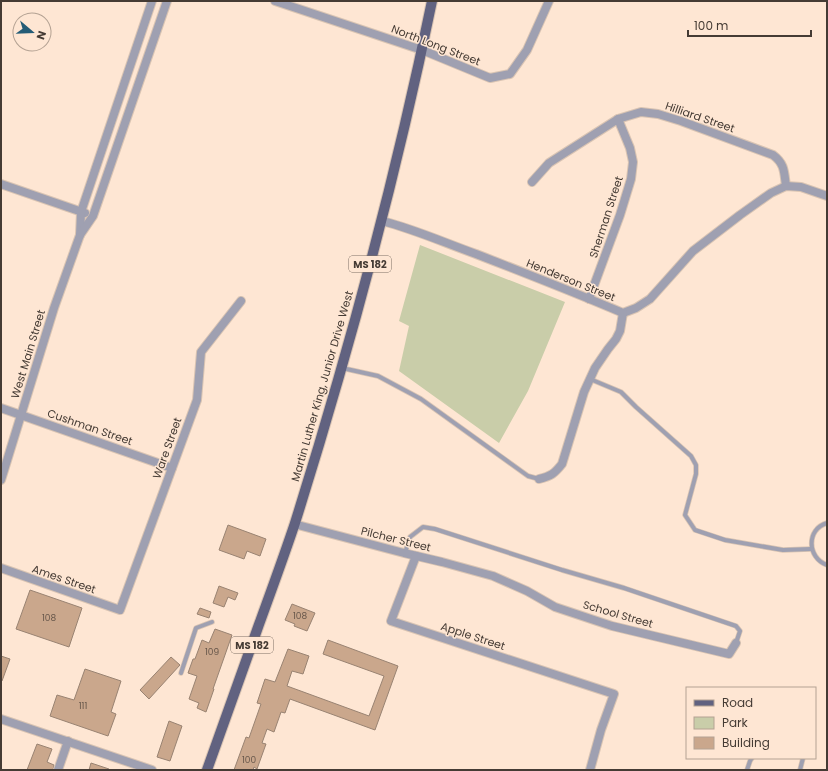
<svg xmlns="http://www.w3.org/2000/svg" width="828" height="771" font-family="Poppins,sans-serif">
	<rect width="100%" height="100%" fill="#fee6d3"/>
	<!-- green -->
	<polygon fill="#c9cda9" points="420,245 565,302 528,391 499,443 399,371 409,326 399,321"/>
	<!-- building -->
	<g fill="#caa78c" stroke="#998372">
		<polygon points="228,525 266,539 260,556 247,551 244,559 219,550"/>
		<polygon points="219,586 238,593 235,600 228,597 224,607 213,603"/>
		<polygon points="30,590 82,608 69,647 16,629"/>
		<polygon points="292,604 315,613 307,631 294,626 295,624 285,620"/>
		<polygon points="200,608 211,612 209,618 197,614"/>
		<polygon points="215,629 232,635 213,689 214,689 206,712 197,708 199,703 189,699 197,676 188,673 193,659 195,659 202,640 209,643"/>
		<polygon points="328,640 398,666 375,730 290,699 285,713 281,712 274,732 267,729 262,743 266,744 257,769 254,767 253,770 234,770 246,737 249,738 261,704 257,703 265,679 275,682 288,649 309,656 303,674 292,671 287,686 369,716 384,676 323,654"/>
		<polygon points="1,656 10,659 2,681 1,681"/>
		<polygon points="171,657 180,665 149,699 140,690"/>
		<polygon points="85,669 121,681 111,712 116,714 108,736 50,716 57,695 74,700"/>
		<polygon points="169,721 182,726 170,761 157,757"/>
		<polygon points="37,744 52,749 47,762 54,765 53,770 27,770"/>
		<polygon points="91,763 109,769 109,770 89,770"/>
	</g>
	<g fill="none" stroke-linecap="round" stroke-linejoin="round">
		<!-- service casing -->
		<g stroke="#d9c4b3" stroke-width="5.5">
			<g id="service">
				<polyline points="342,368 378,376 421,399 528,476 539,479"/>
				<polyline points="590,379 621,392 636,407 691,456 696,465 696,474 685,515 695,530 725,540 783,550 811,549"/>
				<path d="M827,523C806,529 807,558 827,565"/>
				<polyline points="405,553 410,537 423,527 435,529 562,570 624,588 736,626 740,631 736,643"/>
				<polyline points="181,673 196,628 212,622"/>
				<polyline points="747,770 750,761 752,758"/>
				<polyline points="800,770 803,758"/>
			</g>
		</g>
		<!-- minor casing -->
		<g stroke="#d9c4b3" stroke-width="10">
			<g id="minor">
				<polyline points="275,1 422,50 490,78 510,74 527,50 549,1"/>
				<path d="M532,182L549,163L618,119L641,112L658,114L681,121L773,155C785,164 784,172 786,186"/>
				<polyline points="1,184 85,213"/>
				<path d="M382,221C414,229 445,243 476,254C525,273 574,292 623,313L636,308L650,299L693,251L740,215L771,193L786,186L801,187L827,196"/>
				<polyline points="80,235 81,212 152,1"/>
				<polyline points="589,299 620,215 631,179 633,162 630,148 618,119"/>
				<polyline points="1,408 172,468"/>
				<path d="M539,479C551,476 554,474 562,464L584,392L595,368L608,349L616,339L620,331L623,313"/>
				<polyline points="1,480 54,308 80,235 93,216 167,1"/>
				<polyline points="294,524 404,553 442,562 493,576 527,591 555,607 612,626 729,654 736,643"/>
				<polyline points="416,556 391,621 614,694 601,730 590,770"/>
				<polyline points="1,568 120,610 197,400 201,352 241,301"/>
				<polyline points="1,719 152,770"/>
				<polyline points="58,770 68,741"/>
			</g>
		</g>
		<!-- primary casing -->
		<g stroke="#d9c4b3" stroke-width="12">
			<path id="primary" d="M207,770C224,723 241,676 257,630C270,594 283,559 295,523C349,351 396,177 432,1"/>
		</g>
		<!-- service -->
		<use href="#service" stroke="#9fa0b1" stroke-width="4"/>
		<!-- minor -->
		<use href="#minor" stroke="#9fa0b1" stroke-width="8"/>
		<!-- primary -->
		<use href="#primary" stroke="#616280" stroke-width="10"/>
	</g>
	<g text-anchor="middle" stroke-width="3" stroke-linejoin="round" paint-order="stroke">
		<!-- number labels -->
		<g font-size="9" fill="#66564a">
			<text x="300" y="619">108</text>
			<text x="49" y="621">108</text>
			<text x="212" y="655">109</text>
			<text x="83" y="709">111</text>
			<text x="249" y="763">100</text>
		</g>
		<!-- shield labels -->
		<g fill="#fee6d3" stroke="#7c6e64" stroke-width="1">
			<rect x="349" y="256" width="42" height="16" rx="3"/>
			<rect x="231" y="637" width="42" height="16" rx="3"/>
		</g>
		<g font-size="10" font-weight="bold" fill="#453b34">
			<text x="370" y="268">MS 182</text>
			<text x="252" y="649">MS 182</text>
		</g>
		<!-- street labels -->
		<g font-size="11" fill="#453b34" stroke="#fee6d3">
			<text transform="translate(436 45) rotate(21)" y="4">North Long Street</text>
			<text transform="translate(700 117) rotate(19)" y="4">Hilliard Street</text>
			<text transform="translate(606 217) rotate(-72)" y="4">Sherman Street</text>
			<text transform="translate(571 280) rotate(22)" y="4">Henderson Street</text>
			<text transform="translate(28 354) rotate(-73)" y="4">West Main Street</text>
			<text transform="translate(322 386) rotate(-74)" y="4">Martin Luther King, Junior Drive West</text>
			<text transform="translate(90 427) rotate(19)" y="4">Cushman Street</text>
			<text transform="translate(167 448) rotate(-70)" y="4">Ware Street</text>
			<text transform="translate(396 539) rotate(14)" y="4">Pilcher Street</text>
			<text transform="translate(64 579) rotate(19)" y="4">Ames Street</text>
			<text transform="translate(618 614) rotate(16)" y="4">School Street</text>
			<text transform="translate(473 636) rotate(18)" y="4">Apple Street</text>
		</g>
	</g>
	<!-- border -->
	<rect width="828" height="771" fill="none" stroke="#453b34" stroke-width="4"/>
	<!-- legend -->
	<rect x="686" y="687" width="130" height="72" fill="#fee6d3" stroke="#b4a293"/>
	<rect x="694" y="700" width="20" height="6" fill="#616280" stroke="#b4a293"/>
	<text x="722" y="707" font-size="12" fill="#453b34">Road</text>
	<rect x="694" y="717" width="20" height="12" fill="#c9cda9" stroke="#b4a293"/>
	<text x="722" y="727" font-size="12" fill="#453b34">Park</text>
	<rect x="694" y="737" width="20" height="12" fill="#caa78c" stroke="#b4a293"/>
	<text x="722" y="747" font-size="12" fill="#453b34">Building</text>
	<!-- north arrow -->
	<g transform="translate(32 32) rotate(109)"><circle r="19" fill="#fee6d3" stroke="#b4a293"/>
	<path d="M0-3L7 15L0 10L-7 15Z" fill="#245c76"/>
	<text y="-6" font-size="11" font-weight="bold" text-anchor="middle" fill="#453b34">N</text>
	</g>
	<!-- scale -->
	<path d="M688 30v6h123v-6" fill="none" stroke="#453b34" stroke-width="2"/>
	<text x="694" y="30" font-size="12" fill="#453b34" stroke="#fee6d3" stroke-width="3" paint-order="stroke">100 m</text>
</svg>
